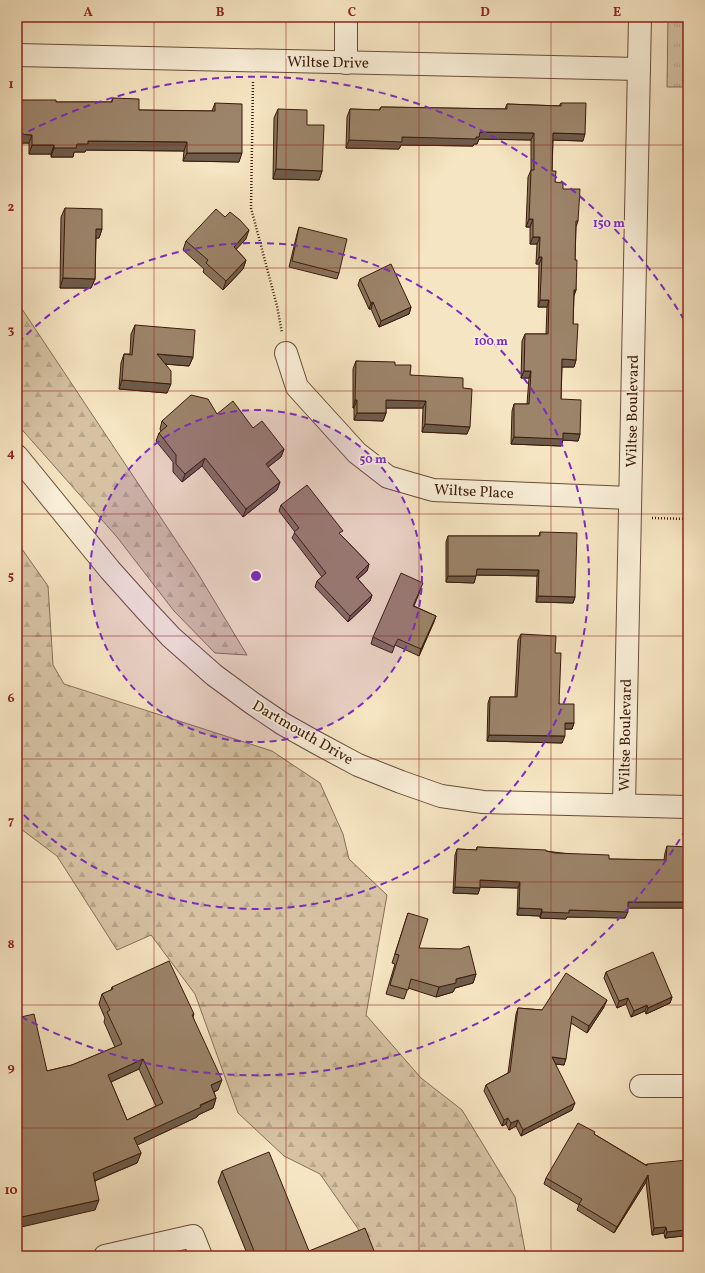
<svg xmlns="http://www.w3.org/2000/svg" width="705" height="1273" font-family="Vollkorn,serif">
	<defs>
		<pattern id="grass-tufts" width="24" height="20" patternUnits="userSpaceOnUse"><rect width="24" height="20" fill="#d6c2a3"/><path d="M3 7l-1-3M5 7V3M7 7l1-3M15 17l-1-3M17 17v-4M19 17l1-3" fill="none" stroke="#b8a68b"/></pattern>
		<pattern id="forest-firs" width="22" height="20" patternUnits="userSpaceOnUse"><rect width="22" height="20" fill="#d6c2a3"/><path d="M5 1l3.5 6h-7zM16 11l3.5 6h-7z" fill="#b8a68b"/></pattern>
	</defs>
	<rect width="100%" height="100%" fill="#f6e5c2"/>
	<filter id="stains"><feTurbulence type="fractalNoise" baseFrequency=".005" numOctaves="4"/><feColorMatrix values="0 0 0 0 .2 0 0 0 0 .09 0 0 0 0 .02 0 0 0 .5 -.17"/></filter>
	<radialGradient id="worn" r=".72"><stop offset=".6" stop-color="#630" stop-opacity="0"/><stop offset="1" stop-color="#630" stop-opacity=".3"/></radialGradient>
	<!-- grass -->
	<polygon fill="url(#grass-tufts)" stroke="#886e57" points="668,17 688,17 688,87 667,87"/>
	<!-- forest -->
	<g fill="url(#forest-firs)" stroke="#886e57">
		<polygon points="18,303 197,572 247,655 215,653 174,611 117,537 17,424 17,304"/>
		<polygon points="17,542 48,586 53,665 64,684 272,751 320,783 343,834 349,859 387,895 366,1015 421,1078 462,1110 515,1197 526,1256 375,1256 368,1243 320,1174 284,1156 238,1113 195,994 151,935 117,950 57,856 17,826"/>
	</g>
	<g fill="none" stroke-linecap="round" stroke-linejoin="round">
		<!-- minor casing -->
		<g stroke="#694d39" stroke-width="24">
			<g id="minor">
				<polyline points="17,55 639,69"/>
				<polyline points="346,63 346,17"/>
				<polyline points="286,353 297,387 357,453 388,477 433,490 630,498"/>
				<polyline points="17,456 110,570 145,609 171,637 214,675 252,703 283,724 317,743 358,765 401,782 441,796 483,802 688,807"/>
				<polyline points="624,805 640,17"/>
				<polyline points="641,1086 688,1086"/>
				<polyline points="105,1256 193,1236 201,1256"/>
			</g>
		</g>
		<!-- path -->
		<g stroke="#3a1a0b" stroke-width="2.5" stroke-dasharray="1 2" stroke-linecap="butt">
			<polyline points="253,82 251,208 277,306 282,333"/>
			<polyline points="652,518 688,519"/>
		</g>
		<!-- minor -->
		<use href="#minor" stroke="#f9eed7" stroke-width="22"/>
	</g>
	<!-- wall -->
	<g fill="#86725b" stroke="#3a1a0b" fill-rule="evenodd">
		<polygon points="113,98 139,110 212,111 215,103 239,162 183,161 184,151 86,150 85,152 74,152 73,157 51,157 51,154 29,154 29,143 17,143 17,100 56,102 111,102"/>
		<polygon points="561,103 583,141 553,140 552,171 555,182 563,189 578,221 576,227 575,260 576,290 574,296 573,324 576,360 574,367 562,367 561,399 580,434 578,441 563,440 561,446 511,444 512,411 514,404 527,404 529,378 521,378 522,341 525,334 546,334 547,307 538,307 539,264 536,264 537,244 530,244 530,227 526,227 528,177 531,170 531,140 479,139 477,144 474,144 473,146 401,145 399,149 346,148 347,117 350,109 379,110 381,107 505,109 507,104 559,106"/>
		<polygon points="278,109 307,125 322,171 319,180 273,179 274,118"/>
		<polygon points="65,208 102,229 99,238 96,238 95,279 91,288 60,288 61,217"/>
		<polygon points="299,227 339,273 337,279 289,267 297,234"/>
		<polygon points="246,239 236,249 246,260 243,269 223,290 203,272 204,269 183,250 186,241"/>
		<polygon points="360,279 411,307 409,314 379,327 371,309 369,309 358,285"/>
		<polygon points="135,325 193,357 189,366 165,364 167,393 119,389 121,363 124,354 130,354 131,334"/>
		<polygon points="356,361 395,365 410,375 463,388 467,434 422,432 423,408 386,408 386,413 383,421 354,420 354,408 353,408 353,369"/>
		<polygon points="688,372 688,398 687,398"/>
		<polygon points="217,414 253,428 284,449 281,457 268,467 280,482 277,490 243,517 202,466 182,482 173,472 173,462 156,441 159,433 161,431 160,429 162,421"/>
		<polygon points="688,442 688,502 685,502 686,464 687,460 687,444"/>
		<polygon points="281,505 341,535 369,564 367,571 358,579 372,595 370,601 348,622 315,587 317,581 322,577 292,538 295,532 279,511"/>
		<polygon points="540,532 575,597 573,603 536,602 537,576 476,575 474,583 446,582 446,542 448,536 539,536"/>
		<polygon points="688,541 688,627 684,627 686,548"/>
		<polygon points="421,589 414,606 436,616 419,656 395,645 392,653 371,644 373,637"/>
		<polygon points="521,634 555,653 559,704 574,723 572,729 565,729 562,743 487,741 488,703 490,697 515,697 518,640"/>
		<polygon points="667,846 688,908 628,908 625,918 567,917 566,919 540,918 540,916 517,915 518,888 480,887 478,894 453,893 455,855 457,849 476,850 477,847 546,851 609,859 664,860 665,853"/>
		<polygon points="408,913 419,948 476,974 473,983 455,988 453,992 436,997 408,988 404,999 386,994 395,964 392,963"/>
		<polygon points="606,972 672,997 670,1003 646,1014 645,1011 631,1017 626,1004 617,1008 604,978"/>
		<path d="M112,987L194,1014L193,1017L218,1090L214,1092L216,1098L213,1108L198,1115L197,1117L137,1145L141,1153L137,1163L95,1181V1210L21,1017L47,1071L72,1065L115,1047L104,1022L105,1018L99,1004L102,994L111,990ZM139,1069L156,1106L127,1120L111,1082Z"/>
		<polygon points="604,1007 587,1033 571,1023 564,1065 555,1064 572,1110 521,1136 516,1126 509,1130 506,1124 502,1126 484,1091 486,1085 508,1073 516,1014 518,1008 542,1010"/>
		<polygon points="594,1134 646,1165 647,1164 685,1231 683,1236 665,1238 664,1233 652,1235 646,1182 614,1233 577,1210 579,1205 544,1184 546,1178"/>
		<polygon points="222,1171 309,1251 376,1256 248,1256 218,1182"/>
	</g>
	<!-- shaded-wall -->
	<g fill="#6d5c4a" stroke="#3a1a0b">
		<polygon points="395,17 449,17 448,19 394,19"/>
		<polygon points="480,132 534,133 531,140 479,139 477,144 474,144 473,146 401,145 399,149 346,148 349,140 402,137 476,137"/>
		<polygon points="553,133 585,134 583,141 551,140"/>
		<polygon points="17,134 32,135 29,143 17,143"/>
		<polygon points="88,141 187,142 184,151 86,150 85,152 74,152 73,157 51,157 54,148"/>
		<polygon points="32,145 54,145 51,154 29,154"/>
		<polygon points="187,153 242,153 239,162 183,161"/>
		<polygon points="276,169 322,171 319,180 273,179"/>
		<polygon points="529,219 533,219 530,227 526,227"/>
		<polygon points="96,229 102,229 99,238 92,238"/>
		<polygon points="249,230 246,239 230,256 234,247"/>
		<polygon points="533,237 540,237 537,244 530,244"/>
		<polygon points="539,257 542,257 539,264 536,264"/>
		<polygon points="246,260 243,269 223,290 226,281"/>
		<polygon points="63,278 95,279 91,288 60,288"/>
		<polygon points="574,290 576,290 573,297"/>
		<polygon points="540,300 549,300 547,307 538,307"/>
		<polygon points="373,302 371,309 369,309 371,303"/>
		<polygon points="411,307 409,314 379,327 381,321"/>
		<polygon points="157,354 193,357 189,366 153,363"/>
		<polygon points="562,359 576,360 574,367 560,367"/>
		<polygon points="524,371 531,371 529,378 521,378"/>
		<polygon points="122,380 171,384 167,393 119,389"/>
		<polygon points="355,400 357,400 354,408 353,408"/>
		<polygon points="386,400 426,401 423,408 384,408"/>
		<polygon points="357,413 386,413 383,421 354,420"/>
		<polygon points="425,424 470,427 467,434 422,432"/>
		<polygon points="563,433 580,434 578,441 563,440 561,446 511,444 514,437"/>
		<polygon points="284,449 281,457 263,471 266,464"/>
		<polygon points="205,458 202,466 182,482 185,474"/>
		<polygon points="280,482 277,490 243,517 246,509"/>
		<polygon points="687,496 688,496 688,502 685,502"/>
		<polygon points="369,564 367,571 353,583 356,577"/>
		<polygon points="477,569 539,570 537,576 474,575"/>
		<polygon points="448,576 476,576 474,583 446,582"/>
		<polygon points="372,595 370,601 348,622 350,616"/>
		<polygon points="538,596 575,597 573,603 536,602"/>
		<polygon points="436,616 434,622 419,656 421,649"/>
		<polygon points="687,619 688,619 688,627 684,627"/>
		<polygon points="565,723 574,723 572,729 562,729"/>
		<polygon points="489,735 565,736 562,743 487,741"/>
		<polygon points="480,880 520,882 518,888 478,887"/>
		<polygon points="455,887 480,888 478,894 453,893"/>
		<polygon points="628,902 688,902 688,908 626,908"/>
		<polygon points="519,908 542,909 540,916 517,915"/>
		<polygon points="569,910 628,912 625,918 567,917 566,919 540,918 542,912"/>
		<polygon points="476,974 473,983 455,988 453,992 436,997 439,987 456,979"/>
		<polygon points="672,997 670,1003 646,1014 648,1008"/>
		<polygon points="628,998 626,1004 617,1008 619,1001"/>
		<polygon points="607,1000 604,1007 587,1033 589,1026"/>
		<polygon points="647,1005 645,1011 631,1017 634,1011"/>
		<polygon points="552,1057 566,1059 564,1065 549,1063"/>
		<polygon points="143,1059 139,1069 104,1085 108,1075"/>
		<polygon points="222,1080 218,1090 207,1095 211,1085"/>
		<polygon points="216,1098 213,1108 198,1115 197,1117 131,1148 134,1138"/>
		<polygon points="575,1103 572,1110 521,1136 523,1130"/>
		<polygon points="508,1118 506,1124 502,1126 504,1120"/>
		<polygon points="518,1120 516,1126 509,1130 511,1123"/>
		<polygon points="141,1153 137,1163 89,1183 93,1173"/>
		<polygon points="648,1175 646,1182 614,1233 617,1227"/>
		<polygon points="99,1200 95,1210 17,1228 17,1218"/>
		<polygon points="685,1225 688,1225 688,1231 685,1231 683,1236 665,1238 667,1232"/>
		<polygon points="666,1227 664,1233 652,1235 654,1228"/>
	</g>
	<!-- building -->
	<g fill="#9c846a" stroke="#3a1a0b" fill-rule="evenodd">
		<polygon points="113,98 139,99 139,110 215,111 215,103 242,104 242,153 187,153 187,142 88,141 88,144 77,144 76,148 54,148 54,145 32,145 32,135 17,134 17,100 56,100 56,102 112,102"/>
		<polygon points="561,103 586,103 585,134 553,133 552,171 556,171 555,182 563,183 563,189 580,189 578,221 576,221 575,260 577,260 576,290 574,290 573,324 578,324 576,360 562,359 561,399 581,400 580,434 563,433 563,439 514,437 514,404 529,404 531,371 524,371 525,334 548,334 549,300 540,300 542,257 539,257 540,237 533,237 533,219 529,219 531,170 534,170 534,133 480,132 479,137 476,137 476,139 402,137 402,142 349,140 350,109 380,110 381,107 507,109 507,104 561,106"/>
		<polygon points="278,109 307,110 307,125 324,125 322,171 276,169"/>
		<polygon points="65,208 102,209 102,229 96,229 95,279 63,278"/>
		<polygon points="216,209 225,217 230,212 240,220 249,230 234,247 246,260 226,281 206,263 208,260 186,241"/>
		<polygon points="299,227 347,239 339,273 292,261"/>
		<polygon points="391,264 411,307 381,321 373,302 371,303 360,279"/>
		<polygon points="135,325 195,330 193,357 157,354 171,371 171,384 122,380 124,354 132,355"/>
		<polygon points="356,361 395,362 395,365 411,365 410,375 463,378 463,388 472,389 470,427 425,424 426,401 386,400 386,413 357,413 357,400 355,400"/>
		<polygon points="191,395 208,399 217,414 233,401 253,428 262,421 284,449 266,464 280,482 246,509 205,458 185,474 176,464 176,455 159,433 167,426 162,421"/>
		<polygon points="688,458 688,496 687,496"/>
		<polygon points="307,485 343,531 339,533 369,564 356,577 372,595 350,616 317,581 326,573 294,532 299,528 281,505"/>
		<polygon points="540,532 577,533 575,597 538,596 539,570 477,569 476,576 448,576 448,536 540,536"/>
		<polygon points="688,565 688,619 687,619"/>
		<polygon points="401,573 423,583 413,606 436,616 421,649 398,639 394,647 373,637"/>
		<polygon points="521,634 556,636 555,653 561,653 559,704 574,704 574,723 565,723 565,736 489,735 490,697 517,697"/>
		<polygon points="667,846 688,847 688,902 628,902 628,912 569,910 569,913 542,912 542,909 519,908 520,882 480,880 480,888 455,887 457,849 477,850 477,847 546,850 546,851 555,853 609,855 609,859 666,860"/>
		<polygon points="408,913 428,919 419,948 460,949 469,946 476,974 456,979 456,983 439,987 411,979 408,990 390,985 399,955 395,954"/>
		<polygon points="653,952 672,997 648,1008 647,1005 634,1011 628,998 619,1001 606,972"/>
		<path d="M169,961L194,1014L192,1015L222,1080L211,1085L216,1098L200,1105L201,1107L134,1138L141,1153L93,1173L99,1200L17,1218V999L21,1017L34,1014L47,1071L72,1065L122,1044L107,1012L110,1010L102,994L113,989L112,987ZM143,1059L163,1103L127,1120L108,1075Z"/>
		<polygon points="566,973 607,1000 589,1026 572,1016 566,1059 552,1057 575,1103 523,1130 518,1120 511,1123 508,1118 504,1120 486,1085 510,1072 518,1008 542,1010"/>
		<polygon points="578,1123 595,1132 594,1134 647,1166 647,1164 688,1160 688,1225 685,1225 685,1230 667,1232 666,1227 654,1228 648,1175 617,1227 579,1204 582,1199 546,1178"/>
		<polygon points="269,1152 309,1251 365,1228 376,1256 256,1256 222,1171"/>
	</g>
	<!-- grid -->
	<path fill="none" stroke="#8f2418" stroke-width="1" stroke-opacity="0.55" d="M154,17V1256M286,17V1256M419,17V1256M551,17V1256M17,145H688M17,268H688M17,391H688M17,514H688M17,636H688M17,759H688M17,882H688M17,1005H688M17,1128H688"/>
	<!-- distance rings -->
	<circle cx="256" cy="576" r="166" fill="#7b2cbf" fill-opacity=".12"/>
	<g fill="none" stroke="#7b2cbf" stroke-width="2" stroke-dasharray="7 5">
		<circle cx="256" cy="576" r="166"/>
		<path d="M18 343A333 333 0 1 1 18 809"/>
		<path d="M686 829A499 499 0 0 1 18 1015M18 137A499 499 0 0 1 686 323"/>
	</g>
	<g text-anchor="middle" stroke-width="3.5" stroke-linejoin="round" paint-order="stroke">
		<!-- street labels -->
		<g font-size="15" fill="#3a1a0b" stroke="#f9eed7">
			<text transform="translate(328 62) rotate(1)" y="5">Wiltse Drive</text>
			<text transform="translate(632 411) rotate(-89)" y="5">Wiltse Boulevard</text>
			<text transform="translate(474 491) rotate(3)" y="5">Wiltse Place</text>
			<text transform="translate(303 732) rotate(30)" y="5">Dartmouth Drive</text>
			<text transform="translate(625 735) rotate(-89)" y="5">Wiltse Boulevard</text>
		</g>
	</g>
	<circle cx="256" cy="576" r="6" fill="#7b2cbf" stroke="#f9eed7" stroke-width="2"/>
	<g font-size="12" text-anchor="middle" font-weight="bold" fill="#7b2cbf" stroke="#f9eed7" stroke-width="3.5" stroke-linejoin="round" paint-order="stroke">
		<text x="609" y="227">150 m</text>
		<text x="491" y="345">100 m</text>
		<text x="373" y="463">50 m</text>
	</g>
	<!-- margin -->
	<rect width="705" height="1273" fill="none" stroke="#f6e5c2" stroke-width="44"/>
	<rect x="22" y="22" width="661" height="1229" fill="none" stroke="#8f2418" stroke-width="1.5"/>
	<g font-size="13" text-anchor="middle" font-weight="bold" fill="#8f2418">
		<text x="88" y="16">A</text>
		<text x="220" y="16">B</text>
		<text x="352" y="16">C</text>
		<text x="485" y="16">D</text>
		<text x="617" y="16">E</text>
		<text x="11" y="88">1</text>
		<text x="11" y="211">2</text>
		<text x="11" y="334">3</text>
		<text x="11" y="457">4</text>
		<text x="11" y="580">5</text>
		<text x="11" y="702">6</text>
		<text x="11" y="825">7</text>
		<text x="11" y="948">8</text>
		<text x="11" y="1071">9</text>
		<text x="11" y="1194">10</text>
	</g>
	<rect width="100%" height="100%" filter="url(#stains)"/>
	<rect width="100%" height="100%" fill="url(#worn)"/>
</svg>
